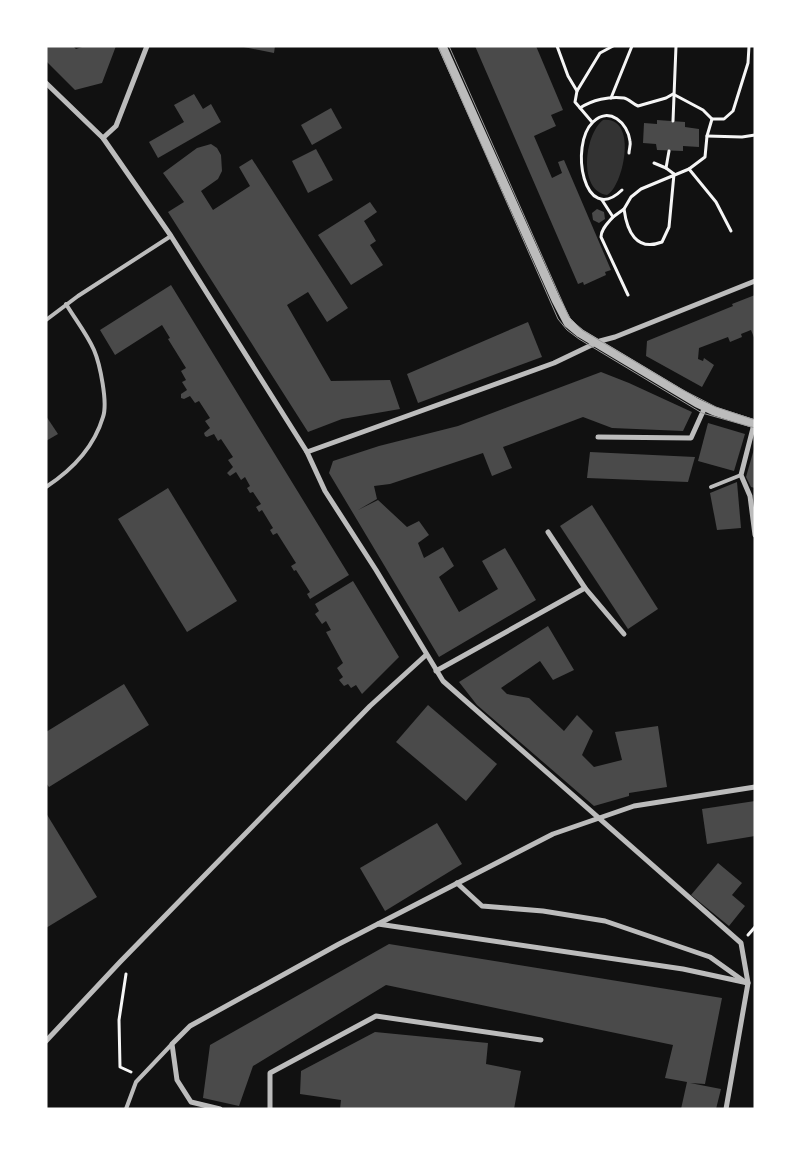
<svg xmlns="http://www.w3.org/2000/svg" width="801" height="1155" font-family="'PT Sans Narrow',sans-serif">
	<rect width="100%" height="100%" fill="#111"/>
	<!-- water -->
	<path fill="#333" d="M603,120C639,116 623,187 607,195C578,191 584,135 603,120Z"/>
	<!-- building -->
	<g fill="#4a4a4a">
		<polygon points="46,46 73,46 76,49 85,46 116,46 102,83 75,90 46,61"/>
		<polygon points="239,46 275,46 274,53"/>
		<polygon points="475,46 536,46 563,110 551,115 556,126 534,136 552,178 562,173 558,162 564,160 611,270 605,272 606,275 584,285 583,282 578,284"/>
		<polygon points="194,94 203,109 211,104 221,122 158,158 149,142 184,122 174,105"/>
		<polygon points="331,108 342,128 312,145 301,125"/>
		<polygon points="657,120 685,122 685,127 699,129 699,147 683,146 683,151 657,150 656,144 643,143 644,123 657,124"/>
		<polygon points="211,144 217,148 221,155 222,171 218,179 201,191 213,210 250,186 239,167 252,159 348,308 327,322 308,292 287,305 331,381 390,380 400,409 342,419 308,432 168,212 184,202 163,173 197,148"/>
		<polygon points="316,149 333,180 308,193 292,161"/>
		<polygon points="370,202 377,212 364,221 376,241 370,245 383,265 351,285 318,235"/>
		<polygon points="597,209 604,212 605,219 599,223 593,220 592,213"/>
		<polygon points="171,285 349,575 310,599 307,594 310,592 296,570 294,571 291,566 296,563 277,533 273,535 270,530 273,528 262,510 259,512 256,507 261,504 253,492 250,493 247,488 250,486 245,477 241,480 236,472 230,476 227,473 233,467 228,460 233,457 221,439 218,441 214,434 207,437 205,436 204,433 210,428 205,421 210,418 199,401 195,403 190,396 184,399 181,398 181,394 187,390 182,382 186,380 181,371 186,368 168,339 170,338 162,325 115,355 100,330"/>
		<polygon points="755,295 755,340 751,330 741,334 742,337 730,342 728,337 699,348 698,359 703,361 704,358 714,365 702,387 646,356 647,341 733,306 732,304"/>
		<polygon points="528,322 542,357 418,403 407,374"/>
		<polygon points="601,372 629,383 692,412 683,431 612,428 583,417 503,447 512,468 492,476 483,453 390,484 374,486 377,499 358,510 378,500 407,527 419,521 429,535 418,543 424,558 443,547 454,566 439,577 459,612 498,589 482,561 505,548 536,600 439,657 329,473 333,461 379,446 458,426"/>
		<polygon points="46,416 58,434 46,441"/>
		<polygon points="708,423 745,434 734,471 698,461"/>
		<polygon points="754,449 755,449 755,488 751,487 746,477"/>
		<polygon points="590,452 695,457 688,482 587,478"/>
		<polygon points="737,482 741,528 717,530 710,493"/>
		<polygon points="168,488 237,601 187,632 118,519"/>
		<polygon points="592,505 658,609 628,629 560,526"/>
		<polygon points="353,581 399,657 362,694 356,685 351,688 348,684 344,686 339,680 343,677 337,668 343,663 326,632 331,630 326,621 322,624 315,614 319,611 315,604"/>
		<polygon points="548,626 574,670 553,680 540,661 501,688 507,694 529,698 564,731 577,715 593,731 582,755 594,767 622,760 615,732 658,726 667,787 629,793 629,796 594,806 477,705 459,682"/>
		<polygon points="124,684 149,725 49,787 46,783 46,732"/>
		<polygon points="428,705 497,764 466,801 396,742"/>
		<polygon points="755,801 755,836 707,844 702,809"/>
		<polygon points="46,813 97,897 46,928"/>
		<polygon points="437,823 462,864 385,911 360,868"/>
		<polygon points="718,863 742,883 732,895 745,906 729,926 691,895"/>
		<polygon points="389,944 722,998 705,1084 690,1083 721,1089 716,1109 681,1109 687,1082 665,1078 673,1045 386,985 253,1066 239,1106 203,1098 210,1045"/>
		<polygon points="375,1032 488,1043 486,1064 521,1071 514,1109 340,1109 341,1100 300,1094 301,1071"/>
	</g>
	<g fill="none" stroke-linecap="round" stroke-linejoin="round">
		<!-- path -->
		<g stroke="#f5f5f5" stroke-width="3">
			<polyline points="557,46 568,76 577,91 600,53 613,46"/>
			<polyline points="577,91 575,102 592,122"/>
			<polyline points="611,98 632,46"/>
			<path d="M580,108C592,100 609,96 624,98C629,99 633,104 638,106L666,98L673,94L703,110L712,119H724L733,111L748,63L749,46"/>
			<polyline points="673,121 676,46"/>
			<polyline points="707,136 742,137 755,135"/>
			<polyline points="669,151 666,168 674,174"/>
			<polyline points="654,163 666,168"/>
			<polyline points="689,169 716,202 731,231"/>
			<path d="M674,174L669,227L662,242C636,252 627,231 624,209L631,197L641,189L689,169L705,157L707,136L712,119"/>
			<path d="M622,190C584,227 569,145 593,122C609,106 628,123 630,141C631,145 629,149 629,153"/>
			<path d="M602,200L613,217C608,223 601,229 601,237L628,295"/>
			<polyline points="613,217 624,209"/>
			<polyline points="748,935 755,927"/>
			<polyline points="126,974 119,1020 120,1067 131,1072"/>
		</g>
		<!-- service -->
		<g stroke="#bcbcbc" stroke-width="4">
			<polyline points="46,320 78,296 171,236"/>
			<path d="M46,487C72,470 94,447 103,417C108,403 100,364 94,350C87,334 75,319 66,304"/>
			<polyline points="711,487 741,475"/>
			<polyline points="126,1109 136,1082 172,1044"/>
		</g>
		<!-- minor -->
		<g stroke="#bcbcbc" stroke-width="5">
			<polyline points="46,83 103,138 171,236 307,452 325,491 376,570 443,681 741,943 748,983 726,1109"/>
			<polyline points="103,138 116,126 147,46"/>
			<polyline points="754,424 741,475 750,496 755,535"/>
			<polyline points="598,437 691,438 705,407"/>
			<polyline points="307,452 554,363 600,341 615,337 755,281"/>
			<polyline points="585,588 624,634"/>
			<polyline points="436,671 585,588 548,532"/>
			<polyline points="457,883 482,906 543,911 605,921 710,957 745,982"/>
			<polyline points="378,924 683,969 748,983"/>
			<polyline points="46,1041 120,962 370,706 426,655"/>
			<polyline points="220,1109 191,1102 177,1080 172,1044 190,1026 339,944 553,834 634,806 755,787"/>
			<polyline points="270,1109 270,1073 376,1016 541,1040"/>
		</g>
		<!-- tertiary -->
		<polyline stroke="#bcbcbc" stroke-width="9" points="442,46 556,300 568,323 580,333 697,403 714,411 755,424"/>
		<!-- tram -->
		<g stroke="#9a9a9a" stroke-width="1">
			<polyline points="438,46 558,319 567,330 579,339 702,413 755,428"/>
			<polyline points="449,46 569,317 582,330 681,389 716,407 755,420"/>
		</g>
	</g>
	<!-- border -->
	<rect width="801" height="1155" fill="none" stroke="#ffffff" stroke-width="95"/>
</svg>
